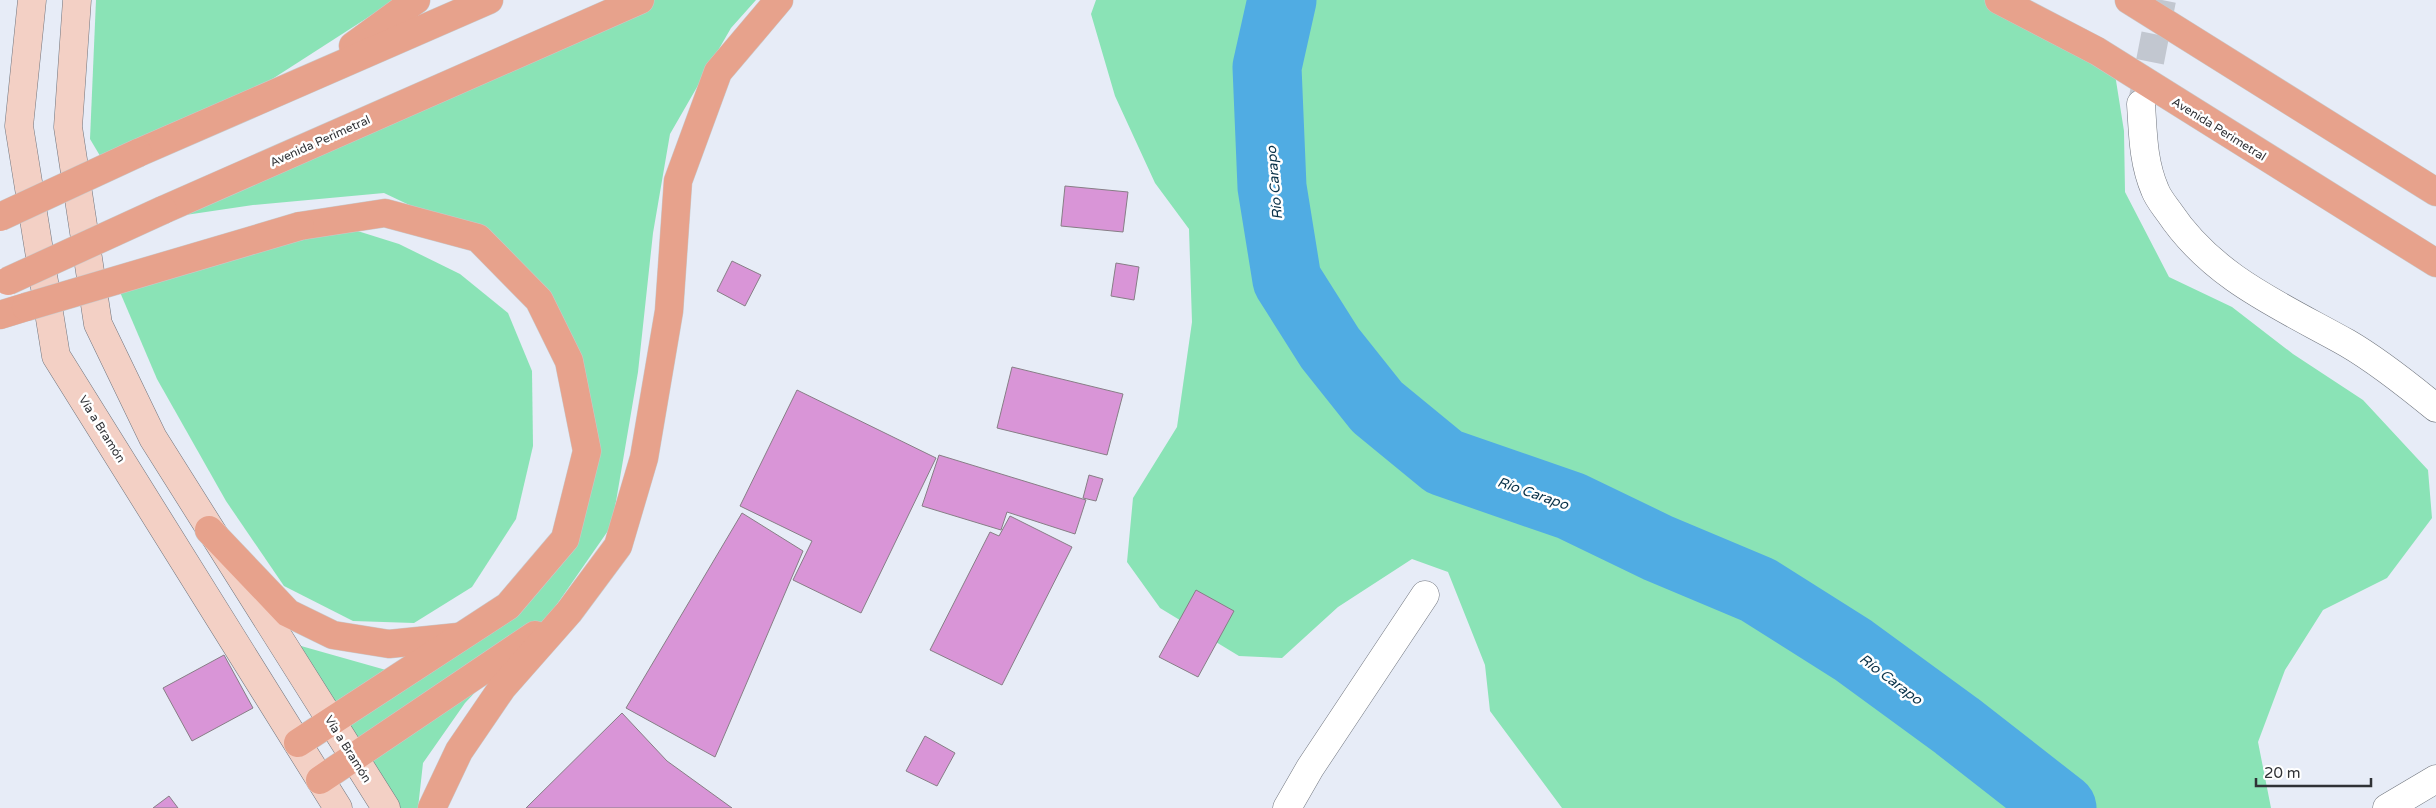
<svg xmlns="http://www.w3.org/2000/svg" width="2436" height="808" font-family="'Varela Round',sans-serif">
	<rect width="100%" height="100%" fill="#e7ecf7"/>
	<!-- green -->
	<g fill="#8ae3b6">
		<polygon points="96,0 395,0 201,125 109,171 90,139"/>
		<polygon points="614,0 756,0 731,28 670,134 653,233 638,372 612,525 553,610 465,703 423,763 418,808 398,808 294,644 393,672 458,649 542,561 573,486 584,393 547,301 481,239 384,193 253,205 118,225"/>
		<polygon points="1096,0 2006,0 2114,68 2124,131 2125,192 2169,277 2232,307 2293,354 2363,400 2428,470 2432,518 2387,578 2323,610 2285,670 2258,742 2271,808 1562,808 1490,711 1485,665 1448,572 1412,559 1338,607 1282,658 1239,656 1160,608 1127,562 1133,498 1177,427 1192,322 1189,229 1155,183 1115,96 1091,14"/>
		<polygon points="348,228 399,244 460,274 508,313 532,371 533,446 516,519 472,587 414,623 353,621 284,586 226,501 157,379 111,271"/>
	</g>
	<g fill="none" stroke-linecap="round" stroke-linejoin="round">
		<!-- river -->
		<polyline stroke="#50ace3" stroke-width="69" points="1282,0 1267,67 1272,187 1287,280 1330,348 1377,407 1444,462 1571,506 1658,548 1758,590 1853,650 1957,726 2062,808"/>
	</g>
	<!-- building -->
	<g fill="#d995d7" stroke="#877e86">
		<polygon points="1065,186 1128,192 1123,232 1061,226"/>
		<polygon points="732,261 761,275 745,306 717,291"/>
		<polygon points="1116,263 1139,267 1134,300 1111,296"/>
		<polygon points="1012,367 1123,394 1107,455 997,428"/>
		<polygon points="797,390 936,458 861,613 793,580 812,541 740,506"/>
		<polygon points="939,455 1086,500 1075,534 1007,512 1001,530 922,506"/>
		<polygon points="1089,475 1103,479 1096,501 1083,498"/>
		<polygon points="742,513 803,551 715,757 626,708"/>
		<polygon points="1010,516 1072,547 1002,685 930,650 990,532 999,536"/>
		<polygon points="1196,590 1234,611 1198,677 1159,657"/>
		<polygon points="224,655 253,708 192,741 163,688"/>
		<polygon points="622,713 667,761 732,808 526,808"/>
		<polygon points="925,736 955,753 937,786 906,771"/>
		<polygon points="169,796 178,808 153,808"/>
	</g>
	<g fill="none" stroke-linecap="round" stroke-linejoin="round">
		<!-- minor-tunnel -->
		<polyline stroke="#c2c7d0" stroke-width="28" stroke-dasharray="28 14" stroke-linecap="butt" points="2142,103 2162,0"/>
		<!-- minor casing -->
		<g stroke="#70757e" stroke-width="29">
			<g id="minor">
				<path d="M2141,104C2143,134 2143,162 2155,190C2158,198 2164,205 2169,212C2213,278 2281,306 2347,343C2378,361 2408,385 2436,408"/>
				<polyline points="1287,808 1310,768 1425,595"/>
				<polyline points="2387,808 2436,779"/>
			</g>
		</g>
		<!-- secondary casing -->
		<g stroke="#70757e" stroke-width="29">
			<g id="secondary">
				<polyline points="32,0 19,126 56,356 338,808"/>
				<polyline points="77,0 68,127 98,324 153,438 386,808"/>
			</g>
		</g>
		<!-- primary casing -->
		<g stroke="#c9cacb" stroke-width="29">
			<g id="primary">
				<polyline points="1999,0 2097,51 2436,263"/>
				<polyline points="2129,0 2436,192"/>
				<polyline points="353,46 416,0"/>
				<polyline points="138,153 489,0"/>
				<polyline points="163,210 640,0"/>
				<polyline points="0,315 26,307"/>
				<polyline points="209,530 288,613 333,635 389,644 458,637"/>
				<polyline points="298,743 508,606 565,539 587,451 569,361 539,300 478,238 385,213 300,226"/>
				<polyline points="320,780 535,635"/>
				<polyline points="432,808 459,751 502,688 569,612 618,546 644,458 669,311 678,181 718,72 779,0"/>
			</g>
		</g>
		<!-- minor -->
		<use href="#minor" stroke="#fff" stroke-width="28"/>
		<!-- secondary -->
		<use href="#secondary" stroke="#f3d0c5" stroke-width="28"/>
		<!-- primary -->
		<use href="#primary" stroke="#e7a28c" stroke-width="28"/>
		<!-- primary-bridge casing -->
		<g stroke="#c9cacb" stroke-width="29" stroke-linecap="butt">
			<g id="primary-bridge">
				<polyline points="0,217 138,153"/>
				<polyline points="8,281 163,210"/>
				<polyline points="26,307 300,226"/>
			</g>
		</g>
		<!-- primary-bridge -->
		<use href="#primary-bridge" stroke="#e7a28c" stroke-width="28"/>
	</g>
	<g text-anchor="middle" stroke-width="5" stroke-linejoin="round" paint-order="stroke">
		<!-- street labels -->
		<g font-size="12" fill="#303236" stroke="#fff">
			<text transform="translate(2219 129) rotate(32)" y="4">Avenida Perimetral</text>
			<text transform="translate(320 141) rotate(-24)" y="4">Avenida Perimetral</text>
			<text transform="translate(102 429) rotate(58)" y="4">Vía a Bramón</text>
			<text transform="translate(348 749) rotate(58)" y="4">Vía a Bramón</text>
		</g>
		<!-- water labels -->
		<g font-size="14" font-style="italic" fill="#093249" stroke="#fff">
			<text transform="translate(1274 183) rotate(-95)" y="5">Río Carapo</text>
			<text transform="translate(1533 493) rotate(19)" y="5">Río Carapo</text>
			<text transform="translate(1891 679) rotate(37)" y="5">Río Carapo</text>
		</g>
	</g>
	<!-- scale -->
	<path d="M2256 778v8h115v-8" fill="none" stroke="#303236" stroke-width="2.5"/>
	<text x="2264" y="778" font-size="15" fill="#303236" stroke="#ffffff" stroke-width="4" paint-order="stroke">20 m</text>
</svg>
